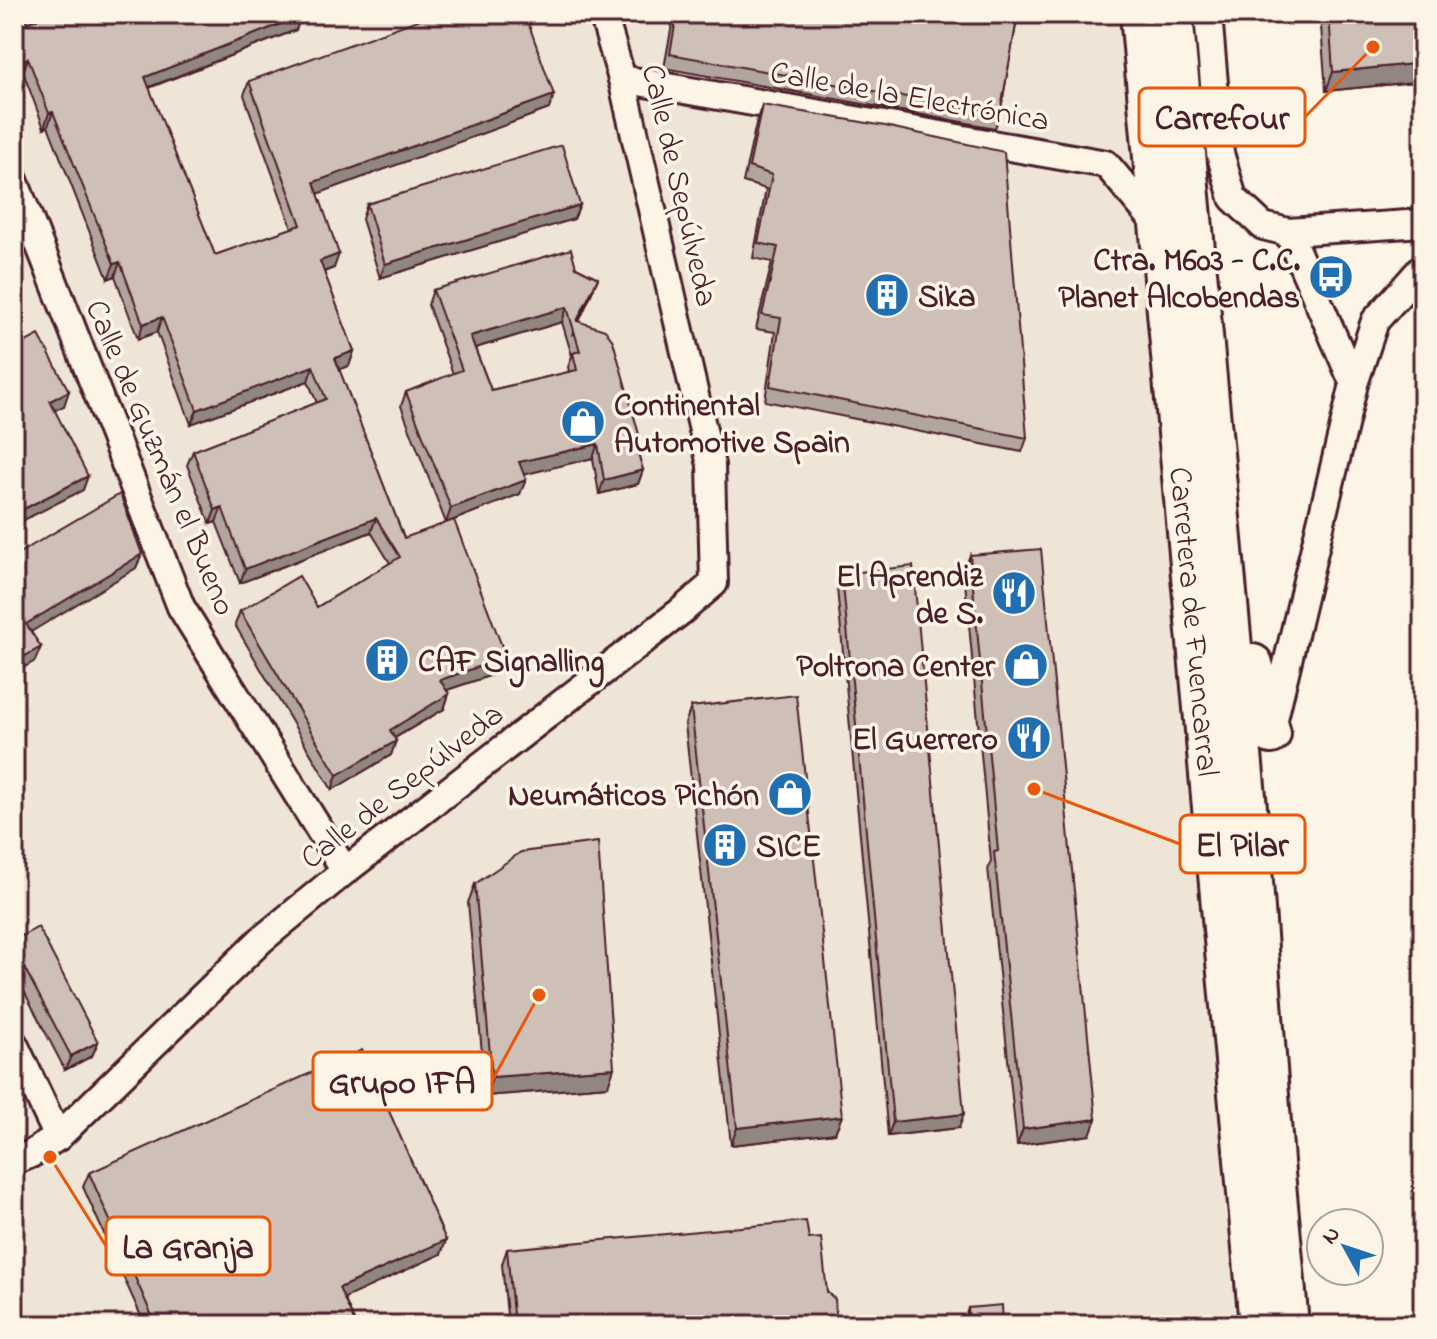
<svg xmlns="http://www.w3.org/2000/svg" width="1437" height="1339" font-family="'Indie Flower',sans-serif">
	<rect width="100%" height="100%" fill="#fcf5e5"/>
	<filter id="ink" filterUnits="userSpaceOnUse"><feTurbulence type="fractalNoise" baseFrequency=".0125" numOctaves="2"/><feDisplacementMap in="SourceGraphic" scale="16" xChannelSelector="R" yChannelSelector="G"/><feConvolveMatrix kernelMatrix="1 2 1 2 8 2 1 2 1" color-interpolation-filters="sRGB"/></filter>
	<g filter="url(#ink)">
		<!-- built -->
		<polygon fill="#eee5d7" points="14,14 1143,14 1264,1325 14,1325"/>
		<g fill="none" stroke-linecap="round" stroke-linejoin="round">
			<!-- minor casing -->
			<g stroke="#4a1f2b" stroke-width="32">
				<g id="minor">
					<polyline points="1208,14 1220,153 1233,198 1263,226 1288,232 1423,223"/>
					<polyline points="622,79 1106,164 1159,227"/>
					<polyline points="14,180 181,607 345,871"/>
					<polyline points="1288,232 1354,384"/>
					<polyline points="1272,727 1354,384 1375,321 1423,267"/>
					<polyline points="14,1044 58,1137"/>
					<polyline points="14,1161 31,1154 58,1137 261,940 345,871 680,612 714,583 711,465 622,79 603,14"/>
				</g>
			</g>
			<!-- highway casing -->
			<g stroke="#4a1f2b" stroke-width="44">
				<g id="highway">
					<path id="s1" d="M1140,14L1259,1325"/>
					<polyline points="1173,14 1249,829 1274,1162 1289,1325"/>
					<polyline points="1253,664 1271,734"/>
				</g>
			</g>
			<!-- minor -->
			<use href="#minor" stroke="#fcf5e5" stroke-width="26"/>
			<!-- highway -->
			<use href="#highway" stroke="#fcf5e5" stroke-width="38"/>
		</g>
		<!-- wall -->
		<g fill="#b2a59d" stroke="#4a1f2b" stroke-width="2" fill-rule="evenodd">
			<polygon points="25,14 300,14 301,16 296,30 149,88 215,255 292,228 244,95 249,81 549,109 318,193 334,268 324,272 354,351 349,366 339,369 404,538 501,672 447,690 449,694 444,709 395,738 391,755 332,790 235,625 240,611 317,607 390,563 371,532 240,583 216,522 210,524 187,465 193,451 317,403 308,381 191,424 157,332 138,339 115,276 108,279 48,126 44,128 23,72 14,76 14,28 28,23"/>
			<polygon points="674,14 1018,14 1000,114 995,128 664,68"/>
			<polygon points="1320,14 1423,14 1423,81 1326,91"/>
			<polygon points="762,105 1027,438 1022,452 765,401 775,332 756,329 772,262 753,258 766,189 743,182 757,119"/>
			<polygon points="367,204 580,205 574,219 380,278 362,219"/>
			<path d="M576,267L598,278L579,322L636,447L643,470L638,484L599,494L593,458L523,474L520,494L446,523L401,406L406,392L453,374L428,305L433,290ZM562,322L572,356L568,367L569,372L491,390L475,348Z"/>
			<polygon points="970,555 1090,1135 1017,1145 988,868 991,861 964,571"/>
			<polygon points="842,574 959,1128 888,1136 837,588"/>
			<polygon points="691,707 835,1133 731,1145 685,724"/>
			<polygon points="475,884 608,1086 486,1096 468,903"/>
			<polygon points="14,940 98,1042 92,1056 65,1070 14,972"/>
			<polygon points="89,1173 446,1240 441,1254 344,1298 356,1325 145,1325 83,1187"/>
			<polygon points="809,1239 827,1292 834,1325 508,1325 502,1264 507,1249"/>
			<polygon points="968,1308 1003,1325 963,1325"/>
		</g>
		<!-- shaded-wall -->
		<g fill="#918680" stroke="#4a1f2b" stroke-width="2">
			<polygon points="301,16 296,30 139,91 145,77"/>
			<polygon points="28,58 23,72 14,76 20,61"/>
			<polygon points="1423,63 1423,81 1326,91 1333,72"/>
			<polygon points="554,95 549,109 309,197 314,182"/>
			<polygon points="53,112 48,126 44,128 49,113"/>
			<polygon points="580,205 574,219 380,278 385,264"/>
			<polygon points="339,254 334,268 315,275 320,261"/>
			<polygon points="120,262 115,276 108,279 114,264"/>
			<polygon points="598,278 592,292 572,336 577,321"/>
			<polygon points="567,307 562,322 465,351 470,336"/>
			<polygon points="162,317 157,332 138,339 143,324"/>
			<polygon points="354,351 349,366 330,373 335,358"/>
			<polygon points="313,366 308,381 191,424 197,410"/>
			<polygon points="69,391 64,406 45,415 50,401"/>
			<polygon points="598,444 593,458 514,477 519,462"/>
			<polygon points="643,470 638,484 599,494 604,480"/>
			<polygon points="88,476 83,490 14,525 14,514"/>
			<polygon points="526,480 520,494 446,523 451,508"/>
			<polygon points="222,507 216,522 210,524 215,510"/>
			<polygon points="376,518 371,532 240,583 245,569"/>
			<polygon points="142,554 136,568 21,638 26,624"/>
			<polygon points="41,647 35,661 14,673 14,662"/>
			<polygon points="506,657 501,672 435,694 440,680"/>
			<polygon points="449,694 444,709 384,744 390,730"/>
			<polygon points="396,741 391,755 332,790 337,775"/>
			<polygon points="98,1042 92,1056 65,1070 71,1056"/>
			<polygon points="614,1068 608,1086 486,1096 492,1077"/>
			<polygon points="964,1114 959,1128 888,1136 893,1122"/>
			<polygon points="842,1116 835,1133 731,1145 737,1128"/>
			<polygon points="1096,1119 1090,1135 1017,1145 1023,1129"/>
			<polygon points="446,1240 441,1254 334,1303 339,1288"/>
		</g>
		<!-- building -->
		<g fill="#cfc0b7" stroke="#4a1f2b" stroke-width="2" fill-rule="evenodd">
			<polygon points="35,14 300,14 301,16 145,77 215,255 301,225 249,81 434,14 525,14 554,95 314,182 339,254 320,261 354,351 335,358 404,538 454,520 506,657 440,680 449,694 390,730 396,741 337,775 240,611 299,576 317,607 400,557 376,518 245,569 222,507 215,510 193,451 326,399 313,366 197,410 162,317 143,324 120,262 114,264 53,112 49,113 28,58 20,61 14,46 14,28 37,19"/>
			<polygon points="677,14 1018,14 1000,114 670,54"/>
			<polygon points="1329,14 1423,14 1423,63 1333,72"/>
			<polygon points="762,105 885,126 1004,152 1027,438 770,386 781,318 762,315 778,247 758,243 772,175 749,167"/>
			<polygon points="562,145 580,205 385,264 367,204"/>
			<path d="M571,249L576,267L598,278L577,321L605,330L613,341L640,438L635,443L643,470L604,480L598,444L519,462L526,480L451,508L406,392L462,370L433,290ZM567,307L580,351L573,353L577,370L491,390L470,336Z"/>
			<polygon points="39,335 69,391 50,401 88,476 14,514 14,348"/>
			<polygon points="120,494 142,554 26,624 41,647 14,662 14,556"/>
			<polygon points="1041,549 1096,1119 1023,1129 994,852 998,851 970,555"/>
			<polygon points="913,566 964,1114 893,1122 842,574"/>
			<polygon points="796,695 842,1116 737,1128 691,707"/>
			<polygon points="598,842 614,1068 492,1077 475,884 521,852"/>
			<polygon points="38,927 98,1042 71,1056 14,948 14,940"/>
			<polygon points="362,1050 446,1240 339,1288 356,1325 156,1325 89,1173"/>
			<polygon points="806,1221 809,1239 821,1238 827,1292 835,1299 836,1316 833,1319 834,1325 514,1325 507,1249"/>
			<polygon points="1002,1305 1003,1325 969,1325 968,1308"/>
		</g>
	</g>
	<!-- icons -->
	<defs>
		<g id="bus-disc" transform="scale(2.3)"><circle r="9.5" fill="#1f6fb2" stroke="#fcf5e5"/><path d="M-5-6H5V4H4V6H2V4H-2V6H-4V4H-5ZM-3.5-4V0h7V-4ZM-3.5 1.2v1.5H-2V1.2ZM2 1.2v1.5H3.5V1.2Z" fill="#fff"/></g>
		<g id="building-disc" transform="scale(2.3)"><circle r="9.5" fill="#1f6fb2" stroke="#fcf5e5"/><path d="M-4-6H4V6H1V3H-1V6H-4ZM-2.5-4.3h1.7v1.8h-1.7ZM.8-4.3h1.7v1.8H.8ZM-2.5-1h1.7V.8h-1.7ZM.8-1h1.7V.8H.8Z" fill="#fff"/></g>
		<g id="shop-disc" transform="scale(2.3)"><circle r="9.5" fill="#1f6fb2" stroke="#fcf5e5"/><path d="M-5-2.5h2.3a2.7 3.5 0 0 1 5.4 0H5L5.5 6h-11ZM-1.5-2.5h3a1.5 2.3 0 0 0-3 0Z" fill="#fff"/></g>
		<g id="restaurant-disc" transform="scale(2.3)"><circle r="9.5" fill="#1f6fb2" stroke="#fcf5e5"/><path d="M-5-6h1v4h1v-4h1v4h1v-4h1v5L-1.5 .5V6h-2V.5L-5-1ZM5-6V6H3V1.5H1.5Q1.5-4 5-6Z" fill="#fff"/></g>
	</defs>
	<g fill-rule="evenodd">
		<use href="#bus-disc" x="1331" y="277"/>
		<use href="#building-disc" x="887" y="295"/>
		<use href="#shop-disc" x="583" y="422"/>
		<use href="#restaurant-disc" x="1014" y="593"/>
		<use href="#building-disc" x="387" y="660"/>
		<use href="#shop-disc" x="1026" y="665"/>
		<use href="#restaurant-disc" x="1029" y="738"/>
		<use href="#shop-disc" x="790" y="794"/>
		<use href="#building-disc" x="725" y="845"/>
	</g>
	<g text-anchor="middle" stroke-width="7" stroke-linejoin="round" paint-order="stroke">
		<!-- street labels -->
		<g font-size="32" fill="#4a1f2b" stroke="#fcf5e5">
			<text transform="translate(910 95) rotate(10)" y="11">Calle de la Electrónica</text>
			<text transform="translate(681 185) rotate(77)" y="11">Calle de Sepúlveda</text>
			<text transform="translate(162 457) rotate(67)" y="11">Calle de Guzmán el Bueno</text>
			<text dy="11" stroke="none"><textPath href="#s1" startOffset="610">Carretera de Fuencarral</textPath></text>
			<text transform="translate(401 785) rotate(-38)" y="11">Calle de Sepúlveda</text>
		</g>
		<!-- poi labels -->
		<g font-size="32" font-weight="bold" fill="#4a1f2b" stroke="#fcf5e5" text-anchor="end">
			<text x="1300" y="270">Ctra. M603 - C.C.<tspan x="1300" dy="37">Planet Alcobendas</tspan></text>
			<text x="918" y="306" text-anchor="start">Sika</text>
			<text x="614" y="415" text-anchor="start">Continental<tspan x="614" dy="37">Automotive Spain</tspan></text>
			<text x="983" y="586">El Aprendiz<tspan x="983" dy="37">de S.</tspan></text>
			<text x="418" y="671" text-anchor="start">CAF Signalling</text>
			<text x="995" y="676">Poltrona Center</text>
			<text x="998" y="749">El Guerrero</text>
			<text x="759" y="805">Neumáticos Pichón</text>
			<text x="756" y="856" text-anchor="start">SICE</text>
		</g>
	</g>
	<!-- callouts -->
	<path fill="none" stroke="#e8590c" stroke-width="3" d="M1373 47L1305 117M1034 789L1180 844M539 995L492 1081M50 1157L106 1246"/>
	<g fill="#e8590c" stroke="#fcf5e5" stroke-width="3">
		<circle cx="1373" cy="47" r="8"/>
		<circle cx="1034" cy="789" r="8"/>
		<circle cx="539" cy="995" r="8"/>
		<circle cx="50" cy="1157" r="8"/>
	</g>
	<g fill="#fcf5e5" stroke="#e8590c" stroke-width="3">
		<rect x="1139" y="88" width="166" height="58" rx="8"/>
		<rect x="1180" y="815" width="125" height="58" rx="8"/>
		<rect x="313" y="1052" width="179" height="58" rx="8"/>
		<rect x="106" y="1217" width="164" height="58" rx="8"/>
	</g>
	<g font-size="34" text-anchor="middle" font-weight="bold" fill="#4a1f2b">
		<text x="1222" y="129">Carrefour</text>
		<text x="1242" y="856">El Pilar</text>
		<text x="402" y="1093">Grupo IFA</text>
		<text x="188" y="1258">La Granja</text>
	</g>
	<!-- margin -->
	<rect width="1437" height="1339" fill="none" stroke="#fcf5e5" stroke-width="48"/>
	<rect x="24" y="24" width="1389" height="1291" fill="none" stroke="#4a1f2b" stroke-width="3" filter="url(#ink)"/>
	<!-- north arrow -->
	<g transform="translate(1345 1247) rotate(310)"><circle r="38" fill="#fcf5e5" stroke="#b59f9b" stroke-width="2"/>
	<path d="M0-6L14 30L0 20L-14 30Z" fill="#1f6fb2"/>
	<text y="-12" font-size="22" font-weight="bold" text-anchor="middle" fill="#4a1f2b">N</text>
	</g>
</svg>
